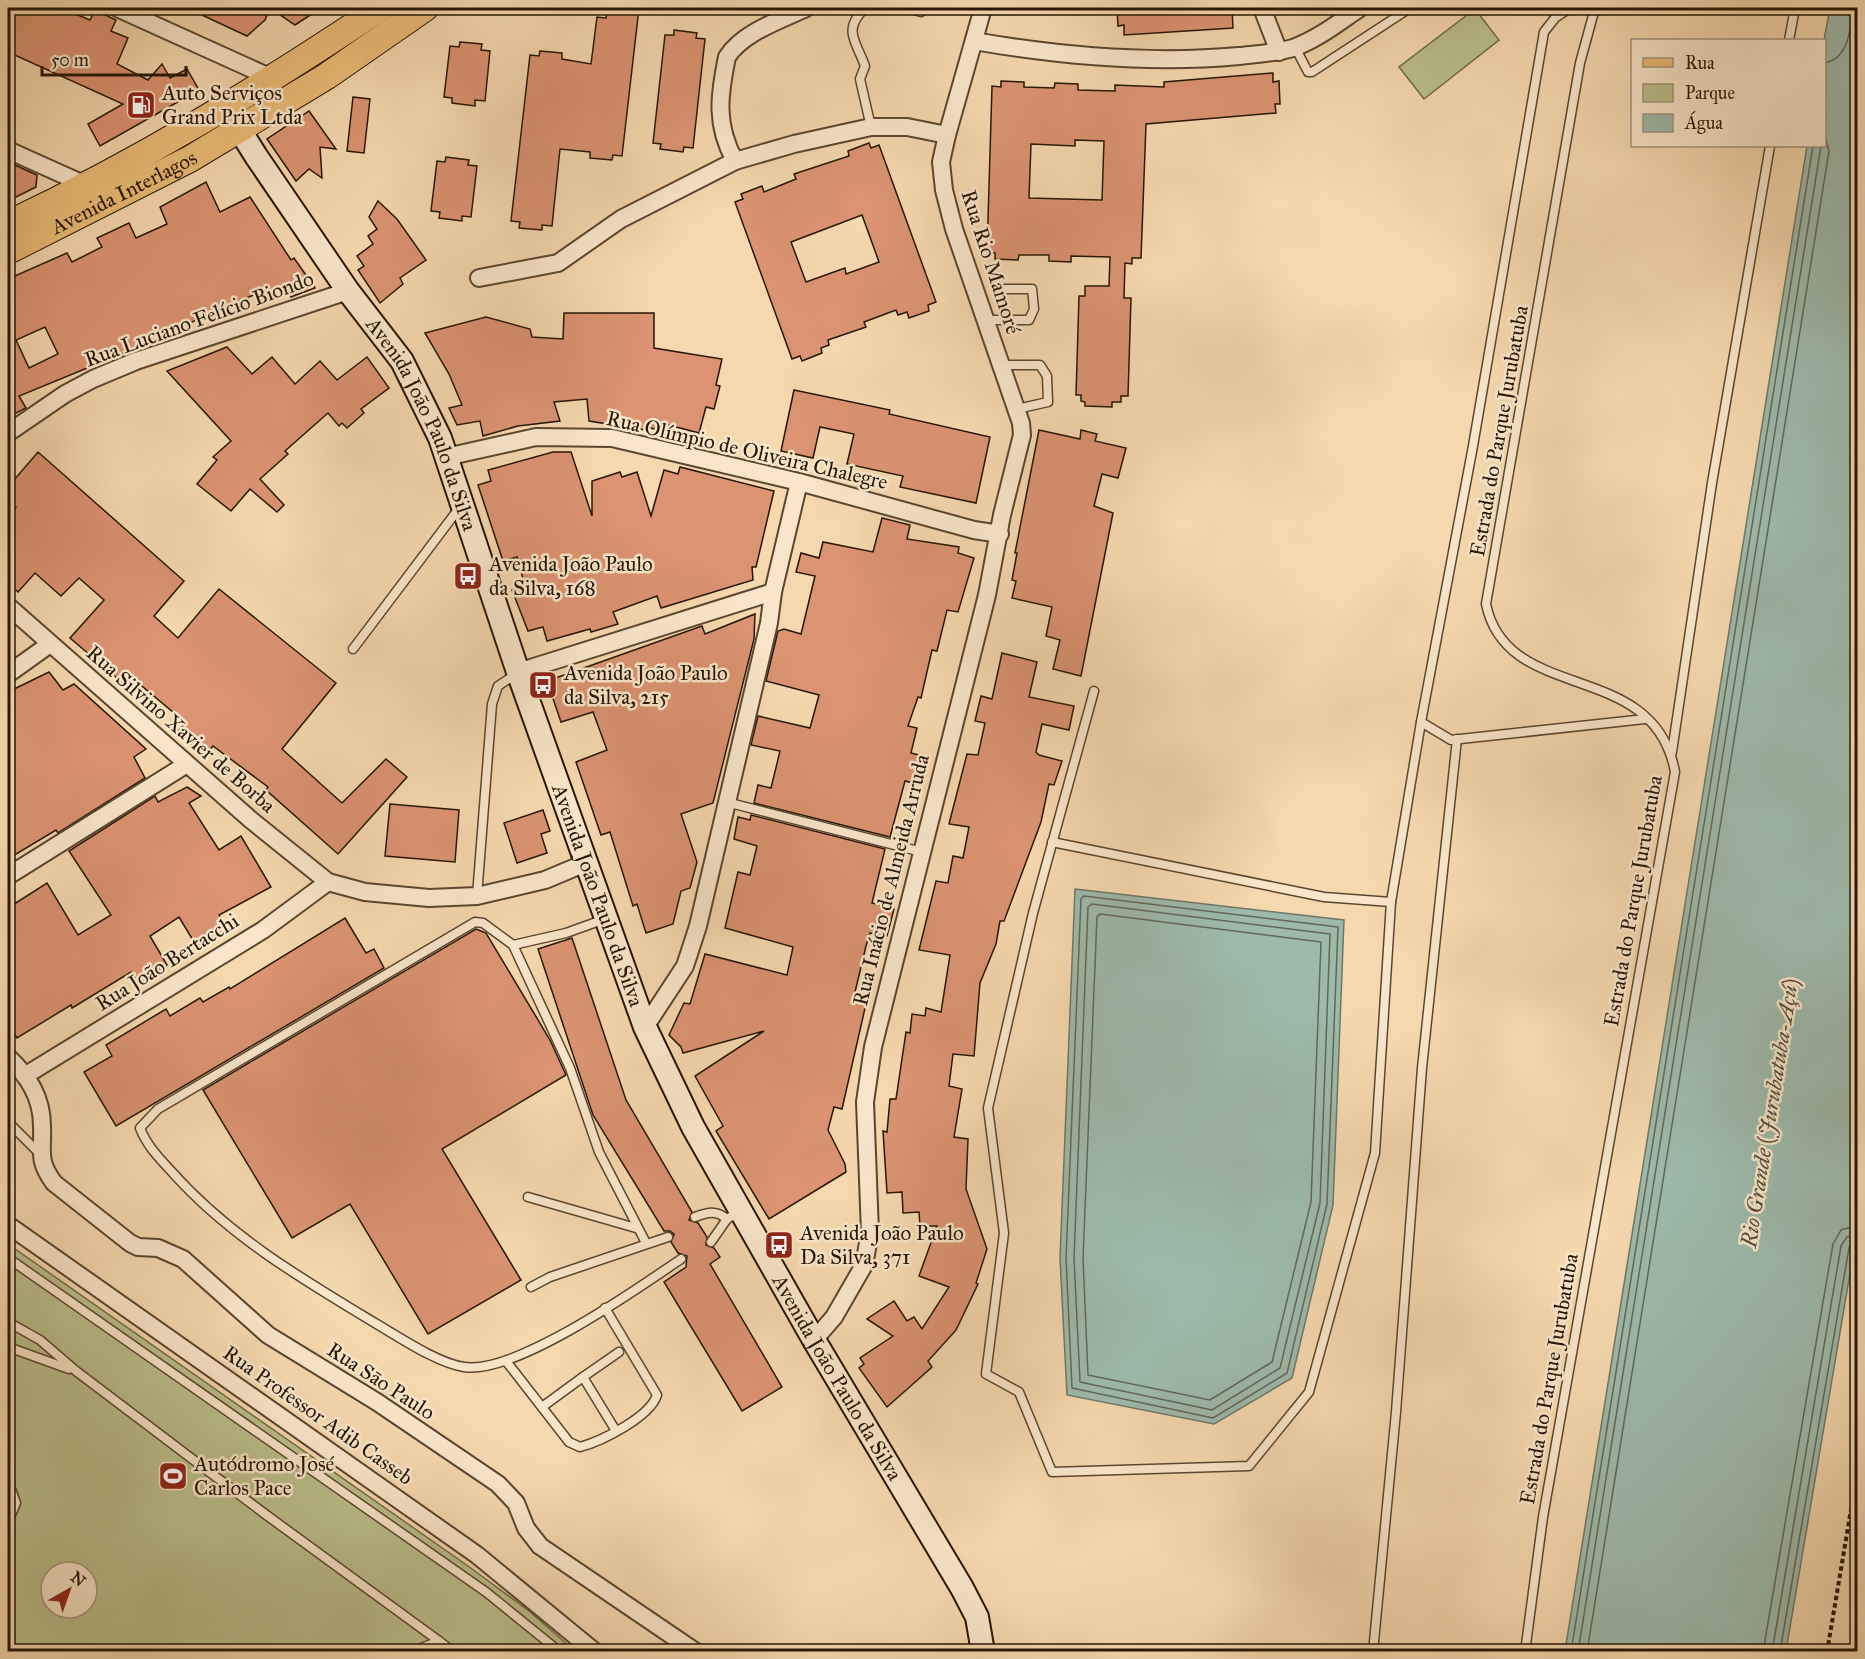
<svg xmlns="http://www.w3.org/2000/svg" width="1865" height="1659" font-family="'IM FELL Great Primer',serif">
	<rect width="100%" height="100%" fill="#f6d8ae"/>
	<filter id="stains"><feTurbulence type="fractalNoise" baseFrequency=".00333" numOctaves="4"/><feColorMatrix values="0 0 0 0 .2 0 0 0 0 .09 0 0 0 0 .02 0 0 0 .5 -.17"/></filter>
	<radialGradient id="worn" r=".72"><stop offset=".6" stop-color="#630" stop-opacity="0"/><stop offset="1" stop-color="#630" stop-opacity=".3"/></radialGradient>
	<!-- green -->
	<g fill="#bbbf8b" stroke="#706a48" stroke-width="1.5" fill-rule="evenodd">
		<polygon points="1475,9 1499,40 1424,99 1399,67"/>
		<path d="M8,1244L468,1566L529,1611L575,1651H8ZM51,1572H87V1608H51Z"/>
	</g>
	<!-- water -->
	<g fill="#9dbaab" stroke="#6d7869" stroke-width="1.5">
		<polygon points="1830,8 1858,8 1857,1232 1786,1651 1565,1651 1807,146 1824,146 1824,40"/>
		<polygon points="1075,889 1344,920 1333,1205 1292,1378 1214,1424 1067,1395 1060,1258"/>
	</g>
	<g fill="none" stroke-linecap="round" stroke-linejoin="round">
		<!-- shore -->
		<g stroke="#616858" stroke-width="1.5">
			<path d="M1824,63C1849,59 1851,28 1852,8"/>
			<polygon points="1084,896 1338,927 1327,1204 1287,1373 1213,1418 1072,1388 1066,1258 1081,899"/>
			<polygon points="1092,904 1330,934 1320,1203 1280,1368 1212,1410 1080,1382 1074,1258 1088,907"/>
			<polygon points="1100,914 1321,942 1311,1202 1272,1362 1210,1400 1088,1375 1083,1258 1097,917"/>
			<polyline points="1571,1652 1813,146"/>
			<polyline points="1578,1652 1821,146"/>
			<polyline points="1587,1652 1829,151 1824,132"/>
			<polyline points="1763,1652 1833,1244 1841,1230 1858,1225"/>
			<polyline points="1772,1652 1841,1246 1847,1237 1858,1234"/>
			<polyline points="1780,1652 1849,1248 1852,1243 1858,1242"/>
		</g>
	</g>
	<!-- building -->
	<g fill="#db9371" stroke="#251606" stroke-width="1.5" fill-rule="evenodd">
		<polygon points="8,8 61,8 90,20 95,10 116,20 111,31 128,38 117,64 148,80 162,64 170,78 187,69 199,90 100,146 88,124 123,104 8,52"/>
		<polygon points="187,8 321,8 295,25 270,8 265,20 247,36"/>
		<polygon points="608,8 639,8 622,156 613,155 612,160 590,158 590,152 560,149 552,226 542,225 542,230 519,228 520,222 511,221 530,55 539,56 540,51 562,53 562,59 591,64 597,17 606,18"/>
		<polygon points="1117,8 1232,8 1233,28 1124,35 1124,25 1118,26"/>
		<polygon points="674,30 697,33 696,38 705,39 693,148 684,147 683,152 660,149 661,144 653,143 665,35 674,35"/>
		<polygon points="460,42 482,44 481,50 490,51 485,101 475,100 475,106 452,103 452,98 444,97 450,46 459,47"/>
		<path d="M1273,73V82L1279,81L1280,104H1275L1276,113L1146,124L1141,258H1132V264L1125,263L1124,298H1131L1128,396H1121V402H1112V407L1085,406V402L1081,401V395H1076L1079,296H1085V286H1109L1110,257L1071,256V262L1049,261V255H1019L1018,260L995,259V253H987L992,86L1001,87V81L1024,82V87L1054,88L1055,83L1078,84V90L1115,91V85L1164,87V82ZM1075,140L1104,141L1102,200L1029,198L1031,144L1075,146Z"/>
		<polygon points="353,97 370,99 364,153 347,151"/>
		<polygon points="309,111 336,149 320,147 322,178 309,169 296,181 267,139"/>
		<path d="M869,143L871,148L879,145L936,302L928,305L929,311L909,318L907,312L898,315L896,310L864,322L866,327L828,340L829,345L821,348L822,353L802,361L800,356L792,359L735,202L743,199L741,194L762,186L764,192L796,179L794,174L849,156L848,151ZM862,215L879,262L846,274L845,268L806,282L791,242Z"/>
		<polygon points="446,157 469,160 468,165 477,166 471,217 462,216 462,221 439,218 440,212 431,211 437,161 445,162"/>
		<polygon points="8,162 37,175 36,187 8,201"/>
		<path d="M206,182L220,212L250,197L291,260L294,258L315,288L291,297L286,284L268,293L267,289L171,331L172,333L19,396L26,408L8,417V279L67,253L72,262L102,247L97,238L129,223L136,238L167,224L160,207ZM45,327L58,354L29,368L16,340Z"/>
		<polygon points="378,201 397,219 426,260 400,278 403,284 380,303 358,270 364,266 357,256 373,244 368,236 377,229 369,217"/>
		<polygon points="564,313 654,313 654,348 722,359 716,385 720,386 714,409 706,407 699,433 657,422 655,429 646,427 645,430 589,421 587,399 554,402 560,421 518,426 483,436 480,421 457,425 449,408 462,405 449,374 425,333 486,317 530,329 532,337 563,339"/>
		<polygon points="227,347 252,374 272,357 295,384 320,361 337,380 367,357 389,388 361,409 364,413 347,428 342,423 339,426 328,413 285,451 288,454 260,479 284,505 277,512 250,489 231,511 197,484 217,460 213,457 231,441 167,371"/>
		<polygon points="794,390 890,410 889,414 990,437 976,503 900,487 903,476 847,464 854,434 820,427 813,458 781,451"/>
		<polygon points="1039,430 1080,439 1081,430 1097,434 1095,441 1126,448 1118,478 1102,474 1094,506 1113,513 1081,676 1053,669 1060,640 1046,636 1052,607 1012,598 1016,581 1012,580 1017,553 1015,553"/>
		<polygon points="38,452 184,581 154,616 178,638 219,589 336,683 282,749 342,803 386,759 407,777 338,854 266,790 268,787 213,746 205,756 177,732 186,723 131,677 124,684 70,638 104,600 79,578 61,596 35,573 18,592 8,583 8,517 16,507 8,500 8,487"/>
		<polygon points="553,452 571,452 592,516 592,481 620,472 622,477 637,472 651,516 664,470 678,474 680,467 774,491 756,567 752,567 753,580 661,608 657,596 613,612 618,624 591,632 590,629 547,641 543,627 528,631 512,590 525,586 517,557 503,561 478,485 491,481 488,470"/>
		<polygon points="882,518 910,525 907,539 959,547 958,553 974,558 958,612 947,610 937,651 932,650 921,698 918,697 908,726 917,728 911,753 923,756 917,784 905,781 890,837 754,803 758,785 771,788 780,751 751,745 758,716 810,728 819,695 766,681 778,631 784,629 801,634 815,576 796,572 801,553 819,558 823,542 873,552"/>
		<polygon points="755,614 754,639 713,803 681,814 697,862 690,888 681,891 673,924 646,933 637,904 633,906 610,832 601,835 576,762 607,750 593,712 561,722 547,681 702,626 705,634"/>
		<polygon points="1002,653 1037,662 1029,697 1074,706 1069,730 1042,724 1036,752 1039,755 1062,761 1054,785 1049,784 1041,822 1004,921 1000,921 996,944 980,983 974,1056 953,1054 949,1086 962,1089 954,1137 968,1139 966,1189 987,1249 976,1283 978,1284 956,1330 928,1361 932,1367 887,1407 859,1368 864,1364 860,1358 893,1336 867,1319 894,1301 907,1321 914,1317 922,1329 949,1287 919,1276 937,1226 920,1226 919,1212 903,1213 902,1192 887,1193 883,1131 887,1132 890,1099 896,1099 906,1032 910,1033 912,1014 925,1016 926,1008 941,1012 950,955 919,950 936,881 948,883 953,856 963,858 969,827 949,824 967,754 978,755 985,723 975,721 981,696 992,699"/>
		<polygon points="49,672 63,690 74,684 146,749 134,757 145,778 58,833 56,830 8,859 8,692"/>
		<polygon points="187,787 201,796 189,803 219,850 241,836 271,887 219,915 227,929 197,947 179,917 150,936 167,965 137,982 131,972 72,1008 71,1005 17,1038 8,1022 8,908 47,883 78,935 111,915 69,851 155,796 158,802"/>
		<polygon points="390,804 459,810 455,862 385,856"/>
		<polygon points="543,810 550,831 541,834 547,853 517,863 504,823"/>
		<polygon points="751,815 885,849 872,903 894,909 887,936 870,933 866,946 855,992 868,995 842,1109 834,1107 828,1130 845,1164 846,1172 769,1219 716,1131 723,1126 695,1076 764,1031 683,1053 681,1047 669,1035 684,1003 690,1004 705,954 787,975 793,947 725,928 738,872 750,875 757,846 734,839 738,817 750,820"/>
		<polygon points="345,918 366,953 374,949 384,968 116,1126 84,1072 112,1056 106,1045 166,1009 170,1016 200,998 203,1002 229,987 230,989"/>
		<polygon points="476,929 486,933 550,1040 566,1075 442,1149 521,1280 428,1334 350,1204 292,1238 203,1090"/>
		<polygon points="572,938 626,1100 692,1212 689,1220 698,1223 707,1237 706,1245 714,1248 720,1257 710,1264 782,1387 742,1411 664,1282 686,1267 687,1256 678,1253 671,1242 674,1234 670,1231 664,1231 593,1115 538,949"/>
	</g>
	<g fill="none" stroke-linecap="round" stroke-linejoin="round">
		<!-- lane casing -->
		<g stroke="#594630" stroke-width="11">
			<g id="lane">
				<path d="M865,8C842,30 856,41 865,66L860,79L871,127"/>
				<polyline points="909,8 921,12 928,8"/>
				<polyline points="969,8 982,11"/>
				<polyline points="1570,8 1555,18 1544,32 1473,446 1421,722 1451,740 1645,719"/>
				<polyline points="1789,40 1795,8"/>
				<polyline points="1295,47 1308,72 1312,72 1410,8"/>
				<polyline points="985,320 1029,320 1034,309 1032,289 1004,289"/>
				<polyline points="1001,365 1040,365 1047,376 1048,402 1017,409"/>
				<polyline points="353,649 460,507"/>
				<polyline points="1094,691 1033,913 988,1108 1004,1233 986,1374 1019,1392 1052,1472 1249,1466 1309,1392 1375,1153 1391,902 1421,722"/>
				<polyline points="1672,752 1712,483 1770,146"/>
				<polyline points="726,802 922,852"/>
				<polyline points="1052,842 1324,897 1391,902"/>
				<polyline points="477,896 492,704 498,686 516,674"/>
				<path d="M605,919L566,933L513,945L483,923L475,922L158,1109L140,1128C147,1146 159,1158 172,1172C229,1236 302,1279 375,1323C399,1337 437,1363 464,1367C515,1375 637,1289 681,1259"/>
				<polyline points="513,945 570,1068 599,1152 646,1243"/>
				<polyline points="8,1122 40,1154"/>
				<polyline points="528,1197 636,1228"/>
				<path d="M695,1217C708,1212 716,1210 727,1219"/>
				<polyline points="711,1242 727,1219 740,1211"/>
				<polyline points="8,1258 486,1592 560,1652"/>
				<polyline points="531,1287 550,1277 668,1237"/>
				<polyline points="8,1322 40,1340 76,1371 265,1514 439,1641"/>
				<polyline points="8,1347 69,1369"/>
				<path d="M506,1361L569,1442L580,1447C602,1441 650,1417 657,1395L605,1308"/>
				<polyline points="583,1377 619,1352"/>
				<polyline points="542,1407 583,1377 616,1431"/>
				<polyline points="8,1458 10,1483"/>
				<polyline points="8,1481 16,1503 8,1522"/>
				<polyline points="411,1652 439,1641 453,1652"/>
				<polyline points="1373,1652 1396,1412 1422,1068 1457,739"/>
				<path d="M1525,1652L1543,1517L1675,772C1654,657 1507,706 1486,604L1580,63L1595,8"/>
			</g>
		</g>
		<!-- street casing -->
		<g stroke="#594630" stroke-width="20">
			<g id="street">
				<polyline points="117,8 274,79"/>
				<polyline points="1262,8 1279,52"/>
				<path d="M974,41C1060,56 1151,64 1239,56C1257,54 1276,53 1293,48C1318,39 1339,22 1360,8"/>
				<polyline points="8,150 88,186"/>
				<path d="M735,161C715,125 719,96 727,57C743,32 781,20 806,8"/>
				<polyline points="479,278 558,263 621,219 735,161 794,144 871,127 907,127 947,135"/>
				<polyline points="8,433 65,394 93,379 136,361 348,291"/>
				<polyline points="446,457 536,437 612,438 799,482 974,530 1000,534"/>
				<polyline points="8,606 251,820 328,882 365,892 429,898 477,896 545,880 588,862"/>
				<polyline points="518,672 773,592"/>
				<polyline points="8,674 50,644"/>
				<polyline points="8,876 187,764"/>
				<polyline points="645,1027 685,966 698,926 769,623 773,592 799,482"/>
				<path d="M8,1057C28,1076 42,1097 42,1126C43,1152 37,1160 54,1183L130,1243L138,1247L158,1248L183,1259L268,1335L377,1402L498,1484L516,1503L526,1528L540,1546L696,1652"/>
				<polyline points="26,1075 263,930 328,882"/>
				<polyline points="8,1225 477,1555 595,1652"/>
				<polyline points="814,1340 834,1317 864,1265 870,1232 865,1102 873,1047 987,595 1002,515 1022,435 1021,423 954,229 944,190 941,162 947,135 983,8"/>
			</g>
		</g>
		<!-- secondary casing -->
		<g stroke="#251606" stroke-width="26">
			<g id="secondary">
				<path id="s1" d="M226,108L256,156L348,291L402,361L440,438L518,672L645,1027L693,1127L814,1340L962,1588L977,1617L983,1652"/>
			</g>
		</g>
		<!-- primary casing -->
		<g stroke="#251606" stroke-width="28">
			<g id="primary">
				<path d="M8,224C139,162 259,89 380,8"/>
				<path id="s2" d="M8,251L190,159L327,76L425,8"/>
			</g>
		</g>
		<!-- path -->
		<polyline stroke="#251606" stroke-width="4" stroke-dasharray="4.5 3" stroke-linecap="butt" points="1827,1652 1858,1468"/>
		<!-- lane -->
		<use href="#lane" stroke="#f9e6ca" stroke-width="8"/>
		<!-- street -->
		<use href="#street" stroke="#f9e6ca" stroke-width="16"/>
		<!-- secondary -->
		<use href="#secondary" stroke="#f9e6ca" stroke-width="22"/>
		<!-- primary -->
		<use href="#primary" stroke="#ebbc77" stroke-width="26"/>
	</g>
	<!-- icons -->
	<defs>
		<g id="fuel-square" transform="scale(1.5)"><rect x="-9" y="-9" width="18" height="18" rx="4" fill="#8f2418" stroke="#f9e6ca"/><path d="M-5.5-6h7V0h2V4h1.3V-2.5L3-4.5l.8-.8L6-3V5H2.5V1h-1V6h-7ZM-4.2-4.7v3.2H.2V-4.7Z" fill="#fff"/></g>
		<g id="bus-square" transform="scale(1.5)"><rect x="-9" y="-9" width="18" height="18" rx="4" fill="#8f2418" stroke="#f9e6ca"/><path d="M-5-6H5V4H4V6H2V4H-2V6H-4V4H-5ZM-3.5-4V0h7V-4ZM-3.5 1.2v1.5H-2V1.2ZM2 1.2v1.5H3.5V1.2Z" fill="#fff"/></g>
		<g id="stadium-square" transform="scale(1.5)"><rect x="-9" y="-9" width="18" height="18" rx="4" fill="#8f2418" stroke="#f9e6ca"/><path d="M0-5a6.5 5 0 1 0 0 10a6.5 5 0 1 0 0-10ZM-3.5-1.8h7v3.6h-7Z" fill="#fff"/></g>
	</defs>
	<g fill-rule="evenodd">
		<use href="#fuel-square" x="141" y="105"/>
		<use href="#bus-square" x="468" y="576"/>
		<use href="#bus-square" x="543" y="685"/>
		<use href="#bus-square" x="779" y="1245"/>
		<use href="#stadium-square" x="173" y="1476"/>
	</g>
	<g text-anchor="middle" stroke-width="5" stroke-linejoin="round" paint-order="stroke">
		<!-- poi labels -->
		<g font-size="21" fill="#251606" stroke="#f9e6ca" text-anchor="start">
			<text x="162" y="100">Auto Serviços<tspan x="162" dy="24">Grand Prix Ltda</tspan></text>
			<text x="489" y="571">Avenida João Paulo<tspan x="489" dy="24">da Silva, 168</tspan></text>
			<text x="564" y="680">Avenida João Paulo<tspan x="564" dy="24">da Silva, 215</tspan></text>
			<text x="800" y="1240">Avenida João Paulo<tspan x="800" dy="24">Da Silva, 371</tspan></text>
			<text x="194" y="1471">Autódromo José<tspan x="194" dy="24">Carlos Pace</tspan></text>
		</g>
		<!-- street labels -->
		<g font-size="21" fill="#251606" stroke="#f9e6ca">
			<text dy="7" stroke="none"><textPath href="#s2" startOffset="130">Avenida Interlagos</textPath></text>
			<text transform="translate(991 262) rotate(72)" y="7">Rua Rio Mamoré</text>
			<text transform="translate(199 319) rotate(-20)" y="7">Rua Luciano Felício Biondo</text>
			<text dy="7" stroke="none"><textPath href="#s1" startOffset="374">Avenida João Paulo da Silva</textPath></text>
			<text transform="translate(1499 431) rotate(-80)" y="7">Estrada do Parque Jurubatuba</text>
			<text transform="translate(747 450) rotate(13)" y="7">Rua Olímpio de Oliveira Chalegre</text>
			<text transform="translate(181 729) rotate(41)" y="7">Rua Silvino Xavier de Borba</text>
			<text transform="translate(891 880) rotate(-76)" y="7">Rua Inácio de Almeida Arruda</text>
			<text dy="7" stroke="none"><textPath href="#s1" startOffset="878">Avenida João Paulo da Silva</textPath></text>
			<text transform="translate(1633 901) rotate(-80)" y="7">Estrada do Parque Jurubatuba</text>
			<text transform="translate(167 962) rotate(-32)" y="7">Rua João Bertacchi</text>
			<text dy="7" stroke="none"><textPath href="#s1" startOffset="1418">Avenida João Paulo da Silva</textPath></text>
			<text transform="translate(1549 1379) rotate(-80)" y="7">Estrada do Parque Jurubatuba</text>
			<text transform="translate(381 1381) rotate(33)" y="7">Rua Sāo Paulo</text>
			<text transform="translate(318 1415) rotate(35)" y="7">Rua Professor Adib Casseb</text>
		</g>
		<!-- water labels -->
		<g font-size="22" font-style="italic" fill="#4f4f40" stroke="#f9e6ca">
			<text transform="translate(1769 1113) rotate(-81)" y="8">Rio Grande (Jurubatuba-Açú)</text>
		</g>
	</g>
	<!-- margin -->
	<rect width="1865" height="1659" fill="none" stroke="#f6d8ae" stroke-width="30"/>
	<rect x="9" y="9" width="1847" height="1641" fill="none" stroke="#251606" stroke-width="3"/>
	<rect x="15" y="15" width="1835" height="1629" fill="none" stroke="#251606" stroke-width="1.5"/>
	<!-- legend -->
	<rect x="1631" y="39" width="195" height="108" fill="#f9e6ca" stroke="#a4937c" stroke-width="1.5"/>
	<rect x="1643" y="58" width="30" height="9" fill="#ebbc77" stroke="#a4937c" stroke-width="1.5"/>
	<text x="1685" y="69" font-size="18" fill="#251606">Rua</text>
	<rect x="1643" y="84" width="30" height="18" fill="#bbbf8b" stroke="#a4937c" stroke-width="1.5"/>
	<text x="1685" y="99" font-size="18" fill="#251606">Parque</text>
	<rect x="1643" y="114" width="30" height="18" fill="#9dbaab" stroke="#a4937c" stroke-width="1.5"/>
	<text x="1685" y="129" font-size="18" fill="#251606">Água</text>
	<!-- north arrow -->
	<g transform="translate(69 1590) rotate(40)"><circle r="28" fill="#f9e6ca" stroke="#a4937c" stroke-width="1.5"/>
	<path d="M0-4.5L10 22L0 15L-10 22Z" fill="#8f2418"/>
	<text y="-9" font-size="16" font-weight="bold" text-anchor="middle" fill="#251606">N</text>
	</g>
	<!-- scale -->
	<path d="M42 66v9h144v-9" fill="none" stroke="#251606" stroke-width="3"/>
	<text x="51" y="66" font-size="18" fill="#251606" stroke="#f9e6ca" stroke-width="4.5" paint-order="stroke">50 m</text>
	<rect width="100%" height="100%" filter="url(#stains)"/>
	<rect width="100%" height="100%" fill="url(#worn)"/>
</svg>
